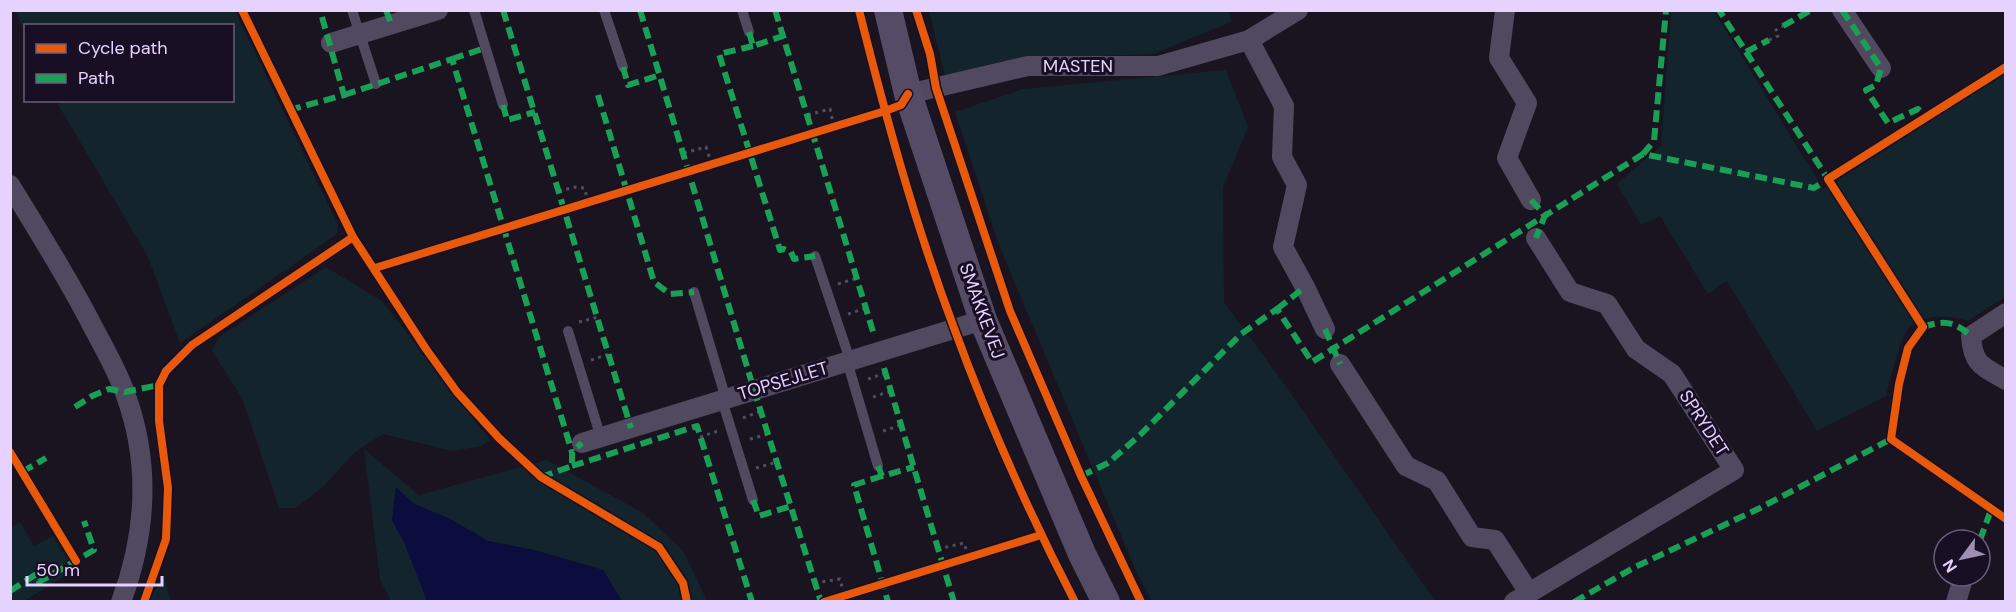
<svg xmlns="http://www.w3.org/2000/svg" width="2016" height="612" font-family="'DM Sans',sans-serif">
	<rect width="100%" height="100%" fill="#1a1420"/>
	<!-- green -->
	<g fill="#13242d">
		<polygon points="1229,10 1231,22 1153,54 1022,59 945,76 929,11"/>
		<polygon points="15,11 235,11 338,225 336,235 180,343 148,257 56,101 232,100 232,26 26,26 25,33"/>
		<path d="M1671,11H1714L1823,189L2005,74V297L1968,321C1951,315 1922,314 1909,328C1899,339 1890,381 1886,396L1817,431L1727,281L1708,294L1660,216L1641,225L1617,184L1661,146Z"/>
		<polygon points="1226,70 1248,127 1223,187 1224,302 1285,385 1435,601 1152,601 1136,571 999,245 955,112 1023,89"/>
		<polygon points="326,267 382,301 490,440 481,446 453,451 383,434 355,452 323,487 296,508 279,508 242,398 212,351 219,337"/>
		<polygon points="364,449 419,495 547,460 643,513 684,552 707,601 622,601 603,570 534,550 488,541 450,519 414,504 392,520 405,544 427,601 391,601 380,579"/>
		<polygon points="20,522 34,546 53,536 67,559 66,575 24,601 11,601 11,527"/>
		<polygon points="164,578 171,601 147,601"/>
	</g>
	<!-- water -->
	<polygon fill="#0b0d3f" points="396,487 414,504 450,519 488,541 534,550 603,570 622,601 427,601 405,544 392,520"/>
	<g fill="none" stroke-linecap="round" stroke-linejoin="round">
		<!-- path -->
		<g stroke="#4d5062" stroke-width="3" stroke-dasharray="3 4.5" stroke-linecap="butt">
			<polyline points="1769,40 1778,36 1776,30 1783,26"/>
			<polyline points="808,115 830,109 834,127"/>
			<polyline points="684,153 706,147 712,165"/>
			<polyline points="559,191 575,187 584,188 589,203"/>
			<polyline points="838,284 857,278"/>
			<polyline points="848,314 866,308"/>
			<polyline points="579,322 598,317"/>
			<polyline points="591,360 609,354"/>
			<polyline points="868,379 886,373"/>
			<polyline points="873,397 891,391"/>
			<polyline points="743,418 761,411"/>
			<polyline points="883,431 901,425"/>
			<polyline points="700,437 718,431"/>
			<polyline points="750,439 768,434"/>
			<polyline points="756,468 777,462"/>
			<polyline points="938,549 964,543 969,558"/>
			<polyline points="815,583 840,579 844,595"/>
		</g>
		<!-- lane -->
		<g stroke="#514960" stroke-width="10">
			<polyline points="352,10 376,84"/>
			<polyline points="474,10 503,105"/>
			<polyline points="604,10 623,67"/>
			<polyline points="742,10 749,32"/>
			<polyline points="815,256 850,360"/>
			<polyline points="694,292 726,399"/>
			<polyline points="568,331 601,438"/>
			<polyline points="847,361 878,466"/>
			<polyline points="722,400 753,500"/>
		</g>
		<!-- street -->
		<g stroke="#514960" stroke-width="20">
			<polyline points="1505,10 1499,58 1527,103 1507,158 1531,200"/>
			<polyline points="1842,10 1881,68"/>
			<polyline points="1249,40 1284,106 1282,157 1297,185 1283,247 1305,287 1325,329"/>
			<polyline points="331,43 438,10"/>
			<polyline points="908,94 1028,66 1158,66 1249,40 1298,10"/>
			<path d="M10,185C39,232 68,278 93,327C104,348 117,370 125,393C151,463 147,532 121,602"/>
			<path d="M2006,313L1971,336C1973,365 1982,366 2006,380"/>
			<polyline points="1340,364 1406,466 1437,481 1472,537 1495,540 1528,591"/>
			<polyline points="582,443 983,320"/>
			<polyline points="1514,602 1734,470 1672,374 1636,349 1607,304 1570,292 1536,238"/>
			<polyline points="1956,602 1963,579"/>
		</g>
		<!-- secondary -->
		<polyline stroke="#564b67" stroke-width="28" points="888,10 908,94 983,320 1082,554 1106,602"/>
		<!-- quiet -->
		<g stroke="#1a9f57" stroke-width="6" stroke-dasharray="12 6" stroke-linecap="butt">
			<polyline points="386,10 391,24"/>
			<polyline points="503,10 631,428"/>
			<polyline points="640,10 754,390 821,602"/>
			<polyline points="775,10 874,335"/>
			<polyline points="1842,10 1881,68 1876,85 1866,90 1888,123 1918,109 1927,117"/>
			<polyline points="1783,26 1811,10"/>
			<polyline points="749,32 753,46 783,36"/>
			<polyline points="753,46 719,54 780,250 784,249 791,252 794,259 815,256"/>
			<polyline points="1746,52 1769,40"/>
			<polyline points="452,59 485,48"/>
			<polyline points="623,67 628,85 660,75"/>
			<polyline points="344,95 452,59 572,452"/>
			<polyline points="598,95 654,282 670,294 694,292"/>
			<polyline points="503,105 507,120 535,112"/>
			<polyline points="289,110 344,95 320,10"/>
			<polyline points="1643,154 1654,141 1666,10"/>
			<polyline points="1531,200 1545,215 1536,238"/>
			<polyline points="1277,309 1305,287"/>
			<path d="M1923,327C1944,320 1954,321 1971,336"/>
			<polyline points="1325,329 1340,364"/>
			<polyline points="884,368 954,602"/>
			<polyline points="75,407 92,396 109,389 125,392 159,385"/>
			<polyline points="572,466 697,426 752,602"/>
			<polyline points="878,466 882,476 914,467"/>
			<polyline points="22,472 46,458"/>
			<polyline points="882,476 854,485 888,602"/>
			<polyline points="1081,476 1108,463 1140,435 1241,334 1277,309 1312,362 1643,154 1814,188 1828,179 1719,10"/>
			<polyline points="541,477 572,466 572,452 582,443"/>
			<polyline points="753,500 759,516 791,506"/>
			<polyline points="1980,540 1991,510"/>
			<polyline points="1963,579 1964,576"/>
			<polyline points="10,591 35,575 39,582 94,550 84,521"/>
			<polyline points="1574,602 1633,568 1758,509 1891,439"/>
		</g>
		<!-- cycleway casing -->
		<g stroke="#190f25" stroke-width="11">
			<g id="cycleway">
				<polyline points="242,10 353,237 426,349 457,392 499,438 541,477 659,547 683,583 687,602"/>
				<path d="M859,10C886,118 915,224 954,328C988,421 1029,513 1075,602"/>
				<polyline points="916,10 930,54 936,88 1010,311 1081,476 1141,602"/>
				<polyline points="2006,67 1828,179 1923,327 1908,348 1899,384 1891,439 2006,519"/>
				<polyline points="375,268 885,111 901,105 908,94"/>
				<polyline points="10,452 76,561"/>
				<polyline points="144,602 166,539 168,488 159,421 159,385 166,371 192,345 353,237"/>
				<polyline points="824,602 1041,535"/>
			</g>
		</g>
		<!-- cycleway -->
		<use href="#cycleway" stroke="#e8590c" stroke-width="8"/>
	</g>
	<g text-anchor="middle" stroke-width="6" stroke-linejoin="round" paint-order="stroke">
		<!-- street labels -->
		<g font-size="18" fill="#e6d2ff" stroke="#190f25">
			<text x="1078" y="72">MASTEN</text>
			<text transform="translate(982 311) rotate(70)" y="6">SMAKKEVEJ</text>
			<text transform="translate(783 381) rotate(-17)" y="6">TOPSEJLET</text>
			<text transform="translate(1704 423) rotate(57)" y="6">SPRYDET</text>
		</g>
	</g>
	<!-- border -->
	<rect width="2016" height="612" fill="none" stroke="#e6d2ff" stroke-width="24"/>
	<!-- legend -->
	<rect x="24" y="24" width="210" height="78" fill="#190f25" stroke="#6b5d7c" stroke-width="1.5"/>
	<rect x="36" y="44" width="30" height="9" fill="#e8590c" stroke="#6b5d7c" stroke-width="1.5"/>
	<text x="78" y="54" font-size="18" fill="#e6d2ff">Cycle path</text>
	<rect x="36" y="74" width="30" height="9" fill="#1a9f57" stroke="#6b5d7c" stroke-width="1.5"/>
	<text x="78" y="84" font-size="18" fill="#e6d2ff">Path</text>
	<!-- north arrow -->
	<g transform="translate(1962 558) rotate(237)"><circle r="28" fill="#190f25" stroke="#6b5d7c" stroke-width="1.5"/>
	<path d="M0-4.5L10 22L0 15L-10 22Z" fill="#9f90b1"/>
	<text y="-9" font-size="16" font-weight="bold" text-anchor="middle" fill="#e6d2ff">N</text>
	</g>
	<!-- scale -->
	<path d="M27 576v9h135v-9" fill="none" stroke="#e6d2ff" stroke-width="3"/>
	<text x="36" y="576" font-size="18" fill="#e6d2ff" stroke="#190f25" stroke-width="4.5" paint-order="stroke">50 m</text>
</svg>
